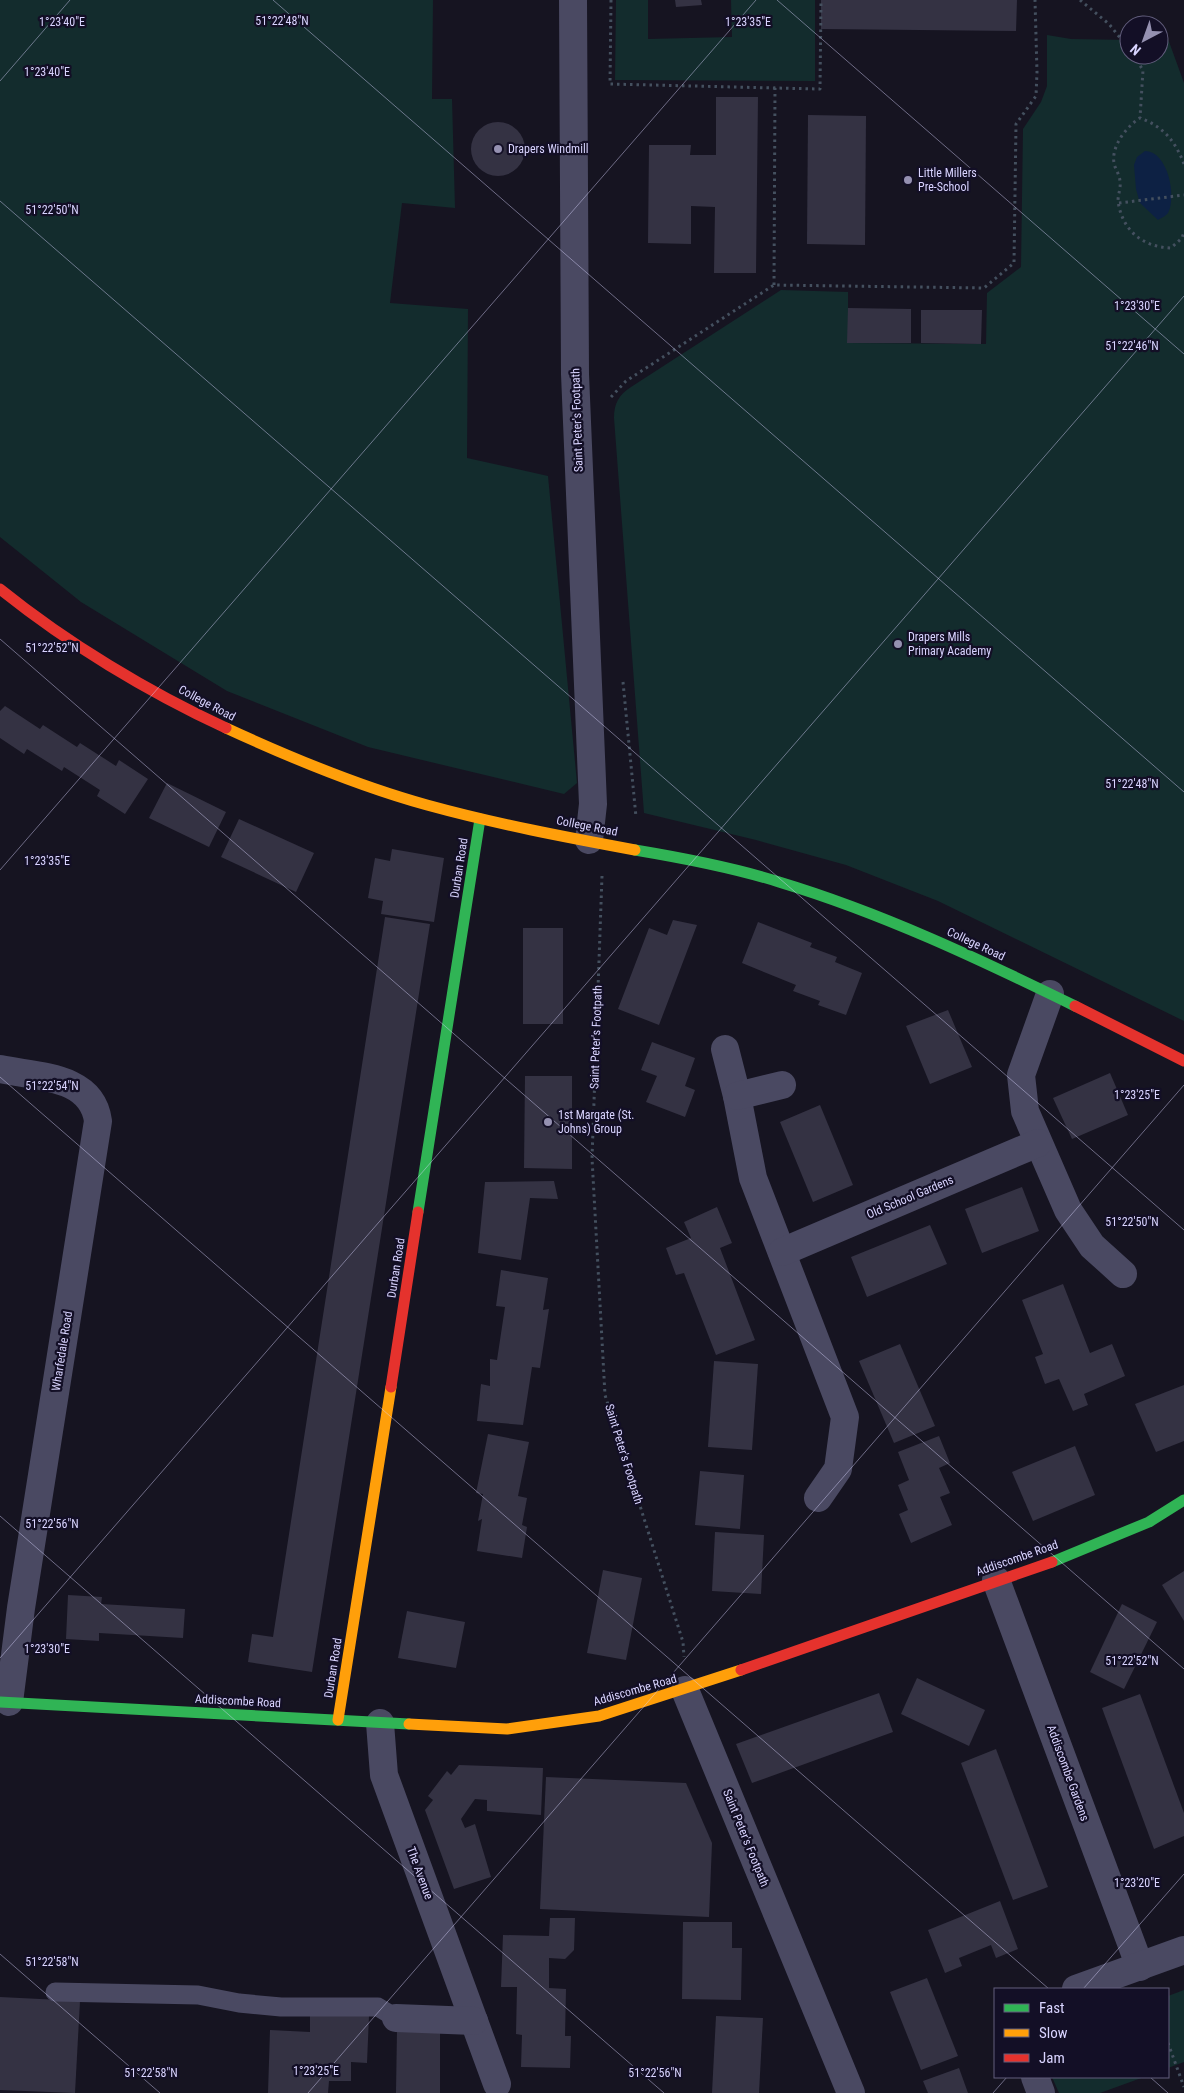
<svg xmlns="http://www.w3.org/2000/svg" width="1184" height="2093" font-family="'Roboto Condensed',sans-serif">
	<rect width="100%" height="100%" fill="#161421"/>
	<!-- green -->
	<g fill="#132c2d">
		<polygon points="0,0 433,0 432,99 452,99 455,208 402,203 390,303 468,309 467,458 548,476 577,783 564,794 368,747 227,691 81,602 0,537"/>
		<polygon points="616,0 648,0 648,39 732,37 731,0 815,0 815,81 615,80"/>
		<path d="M1047,35L1071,39L1129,40V55H1159V39H1168L1184,83V1021L938,901L846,865L756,840L644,813L614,418C614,403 619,395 631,387L781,290L848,292V343L986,344L987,293L1021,267L1023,129L1041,102L1047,86Z"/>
		<polygon points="1184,1990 1184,2062 1168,2068 1168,1996"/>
		<polygon points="1052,2077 1144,2077 1100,2093 1059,2093"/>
	</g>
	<!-- water -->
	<path fill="#0d2144" d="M1145,151C1168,151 1177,197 1168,213C1166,216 1161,218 1158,220L1140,203L1136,189L1134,165L1137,157Z"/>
	<!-- building -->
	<g fill="#343243">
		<polygon points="675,0 701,0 702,5 676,7"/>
		<polygon points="821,0 1017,0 1016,31 821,29"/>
		<polygon points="716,97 758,97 756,273 714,273 715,207 691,206 691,244 648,243 649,145 691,145 690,155 716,155"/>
		<polygon points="808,115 866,116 865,245 807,244"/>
		<circle cx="498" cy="149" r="27"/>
		<polygon points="848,308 911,309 911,343 847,343"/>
		<polygon points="921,310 982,310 981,344 921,343"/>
		<polygon points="5,706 40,729 43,725 77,747 80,743 116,766 119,760 148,779 125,814 97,796 100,790 64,767 62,771 27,749 24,754 0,738 0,711"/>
		<polygon points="167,783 226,812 209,847 149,818"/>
		<polygon points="239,819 314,853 296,892 221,857"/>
		<polygon points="392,849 444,858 434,922 381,914 383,901 368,898 375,858 390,861"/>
		<polygon points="385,917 430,924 312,1672 248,1662 252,1634 273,1637"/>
		<polygon points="673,920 697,925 659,1025 618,1009 649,928 667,935"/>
		<polygon points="758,922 812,943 810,947 837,957 835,962 862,973 846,1015 818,1005 820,1001 793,991 796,985 742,963"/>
		<rect x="523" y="928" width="40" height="96"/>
		<polygon points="948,1010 972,1067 930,1084 906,1026"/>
		<polygon points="652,1042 695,1058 685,1086 695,1090 685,1117 646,1102 657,1076 641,1070"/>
		<polygon points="1110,1073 1128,1115 1072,1139 1053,1098"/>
		<polygon points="525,1076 572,1076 572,1169 524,1168"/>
		<polygon points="820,1105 853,1185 813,1202 780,1122"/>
		<polygon points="554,1181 558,1199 530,1198 521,1260 478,1253 485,1182"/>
		<polygon points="1022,1187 1039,1231 982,1253 965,1209"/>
		<polygon points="717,1207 732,1243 720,1248 755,1340 716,1355 684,1273 676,1275 666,1248 691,1238 684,1222"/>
		<polygon points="930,1225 947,1264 867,1297 851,1257"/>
		<polygon points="501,1270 548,1278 543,1310 549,1309 540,1368 532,1367 523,1425 477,1421 481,1384 490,1386 490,1359 497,1360 505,1307 496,1306"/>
		<polygon points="1063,1284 1090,1353 1112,1344 1125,1376 1084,1394 1088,1405 1073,1411 1059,1379 1045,1384 1035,1357 1043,1354 1022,1300"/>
		<polygon points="900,1344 935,1426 894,1443 859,1361"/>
		<polygon points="714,1361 758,1364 752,1450 708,1447"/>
		<polygon points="1184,1385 1184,1441 1156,1452 1135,1404"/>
		<polygon points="488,1434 529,1442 518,1496 527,1498 522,1525 527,1527 522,1558 477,1551 482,1519 478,1521 483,1494 476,1493"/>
		<polygon points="939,1436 950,1463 939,1468 950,1493 940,1497 952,1525 911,1543 899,1514 908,1510 898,1485 909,1480 898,1452"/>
		<polygon points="1075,1446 1095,1495 1033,1521 1012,1472"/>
		<polygon points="700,1471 744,1475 740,1529 695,1525"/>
		<polygon points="715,1532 764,1535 761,1594 712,1591"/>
		<polygon points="603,1570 642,1578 626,1660 587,1653"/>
		<polygon points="1184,1571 1184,1621 1162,1585"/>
		<polygon points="68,1595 102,1597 101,1604 185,1609 183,1638 99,1633 99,1641 66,1639"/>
		<polygon points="1122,1604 1157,1622 1124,1689 1090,1672"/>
		<polygon points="407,1611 465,1622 456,1668 398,1658"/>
		<polygon points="917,1678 985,1710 969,1746 901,1714"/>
		<polygon points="879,1693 893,1732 752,1783 736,1744"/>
		<polygon points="1140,1694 1184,1813 1184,1836 1154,1849 1102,1708"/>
		<polygon points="996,1749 1048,1887 1013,1900 961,1763"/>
		<polygon points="459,1765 543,1768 541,1815 487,1811 487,1800 475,1799 461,1819 465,1828 475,1824 491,1877 454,1889 425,1810 433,1800 428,1796 447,1771 451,1775"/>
		<polygon points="546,1777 686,1783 712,1843 709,1917 540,1909"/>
		<polygon points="1000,1901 1018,1949 996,1958 991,1945 959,1958 962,1966 945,1973 928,1930"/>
		<polygon points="550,1918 575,1918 574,1950 565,1959 549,1958 549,1988 566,1989 565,2036 571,2036 570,2068 521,2067 522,2035 516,2034 517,1987 501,1987 503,1935 549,1936"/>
		<polygon points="683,1922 732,1922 732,1948 742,1948 741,2000 682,1999"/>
		<polygon points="927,1978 958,2056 921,2070 890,1992"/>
		<polygon points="0,1997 80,2001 75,2093 0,2090"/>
		<polygon points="310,2014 369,2016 367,2063 351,2062 351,2081 329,2081 328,2093 268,2093 270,2030 310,2032"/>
		<polygon points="716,2016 763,2018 759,2093 712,2093"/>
		<polygon points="397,2030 440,2030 440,2093 396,2093"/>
		<polygon points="959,2068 968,2093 928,2093 923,2081"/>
	</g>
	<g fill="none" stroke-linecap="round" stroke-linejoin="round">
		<!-- path -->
		<g stroke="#44505f" stroke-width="3" stroke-dasharray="2.5 4" stroke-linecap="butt">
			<polyline points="611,0 610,84 775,88"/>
			<polyline points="1080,0 1109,24 1129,49"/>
			<polyline points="1133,55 1143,70 1140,118"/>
			<path d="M1184,164C1175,141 1164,127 1140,118C1127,126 1111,146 1114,163C1115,169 1120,175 1120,182C1121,188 1118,194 1118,201C1122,230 1142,247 1171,248L1182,238L1184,232"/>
			<polyline points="1119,203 1184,195"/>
			<polyline points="774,285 775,88 820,89 821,0"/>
			<polyline points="611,397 626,381 774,285 984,288 1014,263 1016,124 1036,96 1037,72 1035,0"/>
			<polyline points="623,682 636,817"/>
			<polyline points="602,876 592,1158 605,1395 683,1642 684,1657"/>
			<polyline points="1168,2043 1184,2087"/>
		</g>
		<!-- lane -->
		<polyline stroke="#4a4962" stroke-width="19" points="55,1992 198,1995 239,2003 281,2007 378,2007 396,2018"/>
		<!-- street -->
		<g stroke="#4a4962" stroke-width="28">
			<polyline points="573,0 575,374 593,804 589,840"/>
			<polyline points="1050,994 1021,1075 1025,1111 1068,1210 1092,1246 1123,1274"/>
			<polyline points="725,1049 737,1096 753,1178 845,1417 838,1469 818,1498"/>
			<path d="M0,1069C37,1077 92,1075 98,1121L21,1608L9,1702"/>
			<polyline points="737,1096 782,1085"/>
			<polyline points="782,1252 1038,1143"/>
			<polyline points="996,1580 1140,1967"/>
			<polyline points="685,1690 851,2093"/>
			<polyline points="380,1723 384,1775 497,2084"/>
			<polyline points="1076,1989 1184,1950"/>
			<polyline points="396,2018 474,2021"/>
			<polyline points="1035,2077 1041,2093"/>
		</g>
		<!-- fast -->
		<g stroke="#30b455" stroke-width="11">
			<path d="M635,850C683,858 732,867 779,882C882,913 979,959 1075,1006"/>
			<polyline points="418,1212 480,819"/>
			<polyline points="1052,1562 1149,1522 1184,1500"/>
			<polyline points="0,1702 409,1724"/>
		</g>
		<!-- slow -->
		<g stroke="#ff9f0a" stroke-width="11">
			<path d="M226,728C291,758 358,786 427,805C496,824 565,837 635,850"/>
			<polyline points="338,1720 391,1387"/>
			<polyline points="409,1724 507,1729 599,1716 741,1670"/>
		</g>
		<!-- jam -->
		<g stroke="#e5322d" stroke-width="11">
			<path d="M0,589C67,643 148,692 226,728"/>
			<polyline points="1075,1006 1184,1061"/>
			<polyline points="391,1387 418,1212"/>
			<polyline points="741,1670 1052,1562"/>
		</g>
	</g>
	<!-- ticks -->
	<path fill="none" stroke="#d9d4ff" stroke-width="1" stroke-opacity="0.45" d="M273,0L1184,792M777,0L1184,354M0,81L70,0M0,201L1184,1230M0,639L1184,1669M0,870L756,0M0,1077L1049,1989M0,1516L664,2093M0,1658L1184,296M0,1954L160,2093M1083,1989L1184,1874M1150,2077L1168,2093M308,2093L1184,1085M993,2093L1007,2077"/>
	<!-- markers -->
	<g fill="#9591b1" stroke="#130f26" stroke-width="2">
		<circle cx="498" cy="149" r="5"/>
		<circle cx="908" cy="180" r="5"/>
		<circle cx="898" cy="644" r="5"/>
		<circle cx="548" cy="1122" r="5"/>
	</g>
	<g text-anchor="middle" stroke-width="4.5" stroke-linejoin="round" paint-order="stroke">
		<!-- poi labels -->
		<g font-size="12" fill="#d9d4ff" stroke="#130f26" text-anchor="start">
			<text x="508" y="153">Drapers Windmill</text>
			<text x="918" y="177">Little Millers<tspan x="918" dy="14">Pre-School</tspan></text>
			<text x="908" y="641">Drapers Mills<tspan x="908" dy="14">Primary Academy</tspan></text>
			<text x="558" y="1119">1st Margate (St.<tspan x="558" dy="14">Johns) Group</tspan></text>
		</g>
		<!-- street labels -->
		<g font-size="12" fill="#d9d4ff" stroke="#130f26">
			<text transform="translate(577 420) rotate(-92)" y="4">Saint Peter's Footpath</text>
			<text transform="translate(207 703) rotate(28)" y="4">College Road</text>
			<text transform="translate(587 826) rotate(11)" y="4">College Road</text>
			<text transform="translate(459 868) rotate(-81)" y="4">Durban Road</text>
			<text transform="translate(976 944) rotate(25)" y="4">College Road</text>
			<text transform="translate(596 1037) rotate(-88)" y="4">Saint Peter's Footpath</text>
			<text transform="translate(910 1197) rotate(-23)" y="4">Old School Gardens</text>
			<text transform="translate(396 1268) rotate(-81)" y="4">Durban Road</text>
			<text transform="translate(62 1351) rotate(-81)" y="4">Wharfedale Road</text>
			<text transform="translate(624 1454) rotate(73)" y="4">Saint Peter's Footpath</text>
			<text transform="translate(1017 1558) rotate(-19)" y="4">Addiscombe Road</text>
			<text transform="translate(333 1668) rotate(-81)" y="4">Durban Road</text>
			<text transform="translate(635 1690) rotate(-16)" y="4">Addiscombe Road</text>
			<text transform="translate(238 1701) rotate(3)" y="4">Addiscombe Road</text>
			<text transform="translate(1068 1773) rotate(70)" y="4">Addiscombe Gardens</text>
			<text transform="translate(746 1838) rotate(68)" y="4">Saint Peter's Footpath</text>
			<text transform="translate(420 1873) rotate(70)" y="4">The Avenue</text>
		</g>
	</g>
	<g font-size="12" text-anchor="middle" fill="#d9d4ff" stroke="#130f26" stroke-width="4.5" stroke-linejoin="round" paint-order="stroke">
		<text x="282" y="25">51°22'48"N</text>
		<text x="62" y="26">1°23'40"E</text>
		<text x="748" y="26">1°23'35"E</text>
		<text x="47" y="76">1°23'40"E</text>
		<text x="52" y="214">51°22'50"N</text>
		<text x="1137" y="310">1°23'30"E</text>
		<text x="1132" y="350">51°22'46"N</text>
		<text x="52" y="652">51°22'52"N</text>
		<text x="1132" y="788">51°22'48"N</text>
		<text x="47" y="865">1°23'35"E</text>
		<text x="52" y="1090">51°22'54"N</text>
		<text x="1137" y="1099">1°23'25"E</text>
		<text x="1132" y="1226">51°22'50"N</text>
		<text x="52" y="1528">51°22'56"N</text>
		<text x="47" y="1653">1°23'30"E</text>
		<text x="1132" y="1665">51°22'52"N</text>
		<text x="1137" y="1887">1°23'20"E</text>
		<text x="52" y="1966">51°22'58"N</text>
		<text x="316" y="2075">1°23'25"E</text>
		<text x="151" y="2077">51°22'58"N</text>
		<text x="655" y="2077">51°22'56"N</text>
	</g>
	<!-- legend -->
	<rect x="994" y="1988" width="175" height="90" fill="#130f26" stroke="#625e7d"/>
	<rect x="1004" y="2004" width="25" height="8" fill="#30b455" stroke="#625e7d"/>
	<text x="1039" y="2013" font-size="15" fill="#d9d4ff">Fast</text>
	<rect x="1004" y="2029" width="25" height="8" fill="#ff9f0a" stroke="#625e7d"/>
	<text x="1039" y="2038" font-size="15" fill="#d9d4ff">Slow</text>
	<rect x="1004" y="2054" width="25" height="8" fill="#e5322d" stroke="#625e7d"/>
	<text x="1039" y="2063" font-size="15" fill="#d9d4ff">Jam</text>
	<!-- north arrow -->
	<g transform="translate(1144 40) rotate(221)"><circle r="24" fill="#130f26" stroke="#625e7d"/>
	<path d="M0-4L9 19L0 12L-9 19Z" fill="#9591b1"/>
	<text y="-8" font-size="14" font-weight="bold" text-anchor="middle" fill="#d9d4ff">N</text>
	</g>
</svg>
